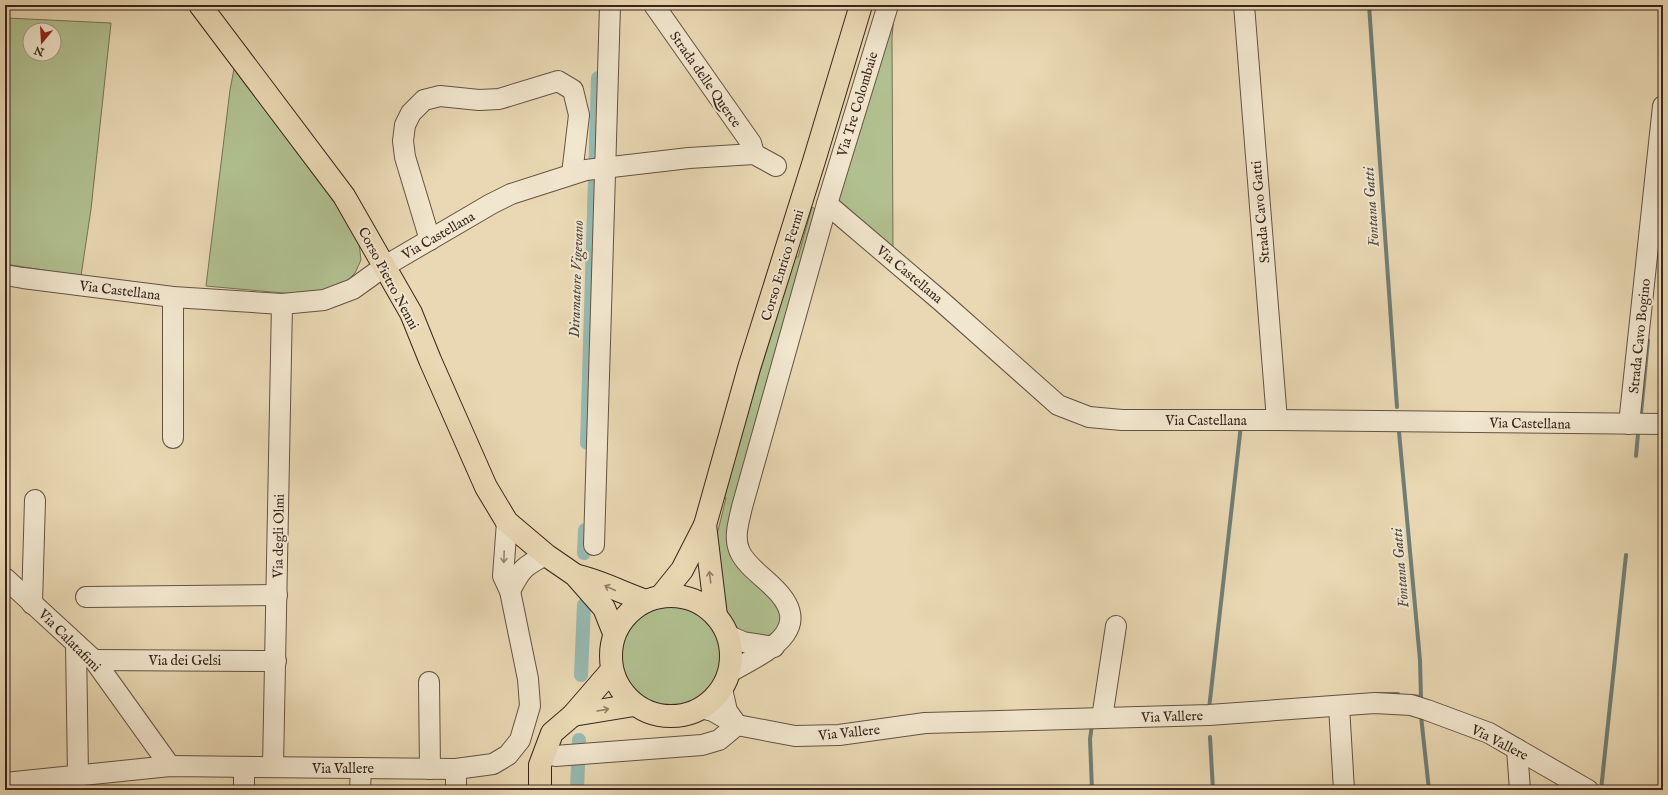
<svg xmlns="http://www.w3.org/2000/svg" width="1668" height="795" font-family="'IM FELL English',serif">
	<rect width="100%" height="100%" fill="#e9d8b3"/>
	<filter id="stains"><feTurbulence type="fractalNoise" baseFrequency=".005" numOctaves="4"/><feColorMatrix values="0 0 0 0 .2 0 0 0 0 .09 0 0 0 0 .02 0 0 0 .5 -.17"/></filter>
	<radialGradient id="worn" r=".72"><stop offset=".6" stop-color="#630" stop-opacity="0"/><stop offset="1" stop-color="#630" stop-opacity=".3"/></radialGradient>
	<!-- green -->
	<g fill="#b1c090" stroke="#757256" fill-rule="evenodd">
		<path d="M5,5H8L7,18L111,23L91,209L81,276L5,264ZM30,30H54V54H30Z"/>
		<polygon points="895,6 892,37 893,254 836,203"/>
		<polygon points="234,69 356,231 359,243 361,260 355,273 346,282 334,289 294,294 206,286 230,90"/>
		<polygon points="812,207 819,211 732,522 776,602 782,618 775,632 761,639 735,629 725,610 714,547 726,498 723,497 794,257 798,257"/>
		<circle cx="669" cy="658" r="52"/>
	</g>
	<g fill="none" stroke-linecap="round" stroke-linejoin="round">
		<!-- stream -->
		<g stroke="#717e76" stroke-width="4">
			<polyline points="1369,5 1397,407"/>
			<polyline points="1641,413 1648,340"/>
			<polyline points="1399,432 1420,660 1421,698"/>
			<polyline points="1636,456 1638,434"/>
			<polyline points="1379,694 1398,694"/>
			<polyline points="1413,696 1421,697"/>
			<polyline points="1209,709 1241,425"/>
			<polyline points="1421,716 1429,790"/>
			<polyline points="1092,725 1090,739 1092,790"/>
			<polyline points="1210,737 1213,790"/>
			<polyline points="1601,790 1626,555"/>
		</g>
		<!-- canal -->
		<g stroke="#97b9b1" stroke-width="14">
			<polyline points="587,443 598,78"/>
			<polyline points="584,553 585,530"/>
			<polyline points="581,675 584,605"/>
			<polyline points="577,790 579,740"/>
		</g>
		<!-- minor casing -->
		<g stroke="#655242" stroke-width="22">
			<g id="minor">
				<polyline points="654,5 751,143 754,154"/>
				<polyline points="1244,5 1277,420"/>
				<polyline points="827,204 941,301 1058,405 1089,417 1122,420 1277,420 1663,424"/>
				<polyline points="430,240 405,157 403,141 405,125 411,113 424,100 440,96 479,100 499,99 558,81 573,90 579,115 572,174"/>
				<polyline points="5,275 23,278 173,297 282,304 324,300 353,289 385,266 491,204 511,194 586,170 689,158 754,154 776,166"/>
				<polyline points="1629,424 1663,106"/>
				<polyline points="173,438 173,297"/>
				<polyline points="594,545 610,5"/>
				<polyline points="5,578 94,660 170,766"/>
				<path d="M510,591C521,569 524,566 546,555"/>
				<polyline points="86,597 277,595"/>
				<polyline points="32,604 35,500"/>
				<polyline points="727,635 743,642 774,647"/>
				<polyline points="76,644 78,775"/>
				<polyline points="94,660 276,661"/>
				<path d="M730,672C765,652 819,630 772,586C762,576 746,565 740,552C733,538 739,521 742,507L827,204L888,5"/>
				<polyline points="429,682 430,769"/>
				<polyline points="722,689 727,711 737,725"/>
				<polyline points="1339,706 1344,790"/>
				<polyline points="701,708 713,711 737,725 795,736 839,735 925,723 1209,715 1375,703 1411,705 1427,710 1489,733 1588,790"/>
				<polyline points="1102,718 1116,626"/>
				<polyline points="1517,749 1520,790"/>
				<polyline points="555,756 702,745 719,740 737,725"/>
				<polyline points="273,767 282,304"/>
				<polyline points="456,769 456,790"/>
				<polyline points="5,783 170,766 456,769 493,764 508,755 520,740 530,706 528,679 510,591 503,576 507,522"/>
				<polyline points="244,790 244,767"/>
				<polyline points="360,790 361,768"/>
			</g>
		</g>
		<!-- major casing -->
		<g stroke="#39251d" stroke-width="24">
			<g id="major">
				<polyline points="200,5 344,196 411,313 430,360 486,487 507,522 546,555 575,575 604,608 614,633"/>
				<polyline points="705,525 716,616"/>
				<path d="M578,576C600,581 623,593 646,601"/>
				<circle cx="671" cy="656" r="60"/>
				<polyline points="661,596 682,570 705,525 749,368 814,161 861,5"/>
				<polyline points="573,715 634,705"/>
				<polyline points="540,790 540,765 552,733 573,715 611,671"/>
			</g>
		</g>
		<!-- minor -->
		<use href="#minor" stroke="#f1e6ce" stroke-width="20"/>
		<!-- major -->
		<use href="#major" stroke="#e9d8b3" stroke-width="22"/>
	</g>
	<!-- one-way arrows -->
	<defs><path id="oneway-shaft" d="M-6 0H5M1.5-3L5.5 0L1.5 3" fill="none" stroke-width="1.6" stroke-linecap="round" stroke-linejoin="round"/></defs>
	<use stroke="#958676" href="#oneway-shaft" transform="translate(504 557) rotate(92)"/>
	<g stroke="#917e68">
		<use href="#oneway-shaft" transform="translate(710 577) rotate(-97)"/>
		<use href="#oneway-shaft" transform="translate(610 588) rotate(-155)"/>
		<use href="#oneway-shaft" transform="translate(603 710) rotate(-10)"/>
	</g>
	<g text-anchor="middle" stroke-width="4" stroke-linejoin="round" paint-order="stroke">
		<!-- street labels -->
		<g font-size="14" fill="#39251d" stroke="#f1e6ce">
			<text transform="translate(706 79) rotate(55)" y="5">Strada delle Querce</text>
			<text transform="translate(857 104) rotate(-73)" y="5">Via Tre Colombaie</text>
			<text transform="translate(1260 212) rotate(-95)" y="5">Strada Cavo Gatti</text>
			<text transform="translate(438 235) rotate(-30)" y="5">Via Castellana</text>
			<text transform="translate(782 265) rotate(-73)" y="5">Corso Enrico Fermi</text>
			<text transform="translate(910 274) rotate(40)" y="5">Via Castellana</text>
			<text transform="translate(389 278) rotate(62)" y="5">Corso Pietro Nenni</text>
			<text transform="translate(120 290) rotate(7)" y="5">Via Castellana</text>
			<text transform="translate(1639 336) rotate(-84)" y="5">Strada Cavo Bogino</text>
			<text x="1206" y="425">Via Castellana</text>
			<text transform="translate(1530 423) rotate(1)" y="5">Via Castellana</text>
			<text transform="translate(278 536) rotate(-89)" y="5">Via degli Olmi</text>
			<text transform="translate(70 640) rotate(45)" y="5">Via Calatafimi</text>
			<text x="185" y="665">Via dei Gelsi</text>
			<text transform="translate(1172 716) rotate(-2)" y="5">Via Vallere</text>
			<text transform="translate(849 732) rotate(-6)" y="5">Via Vallere</text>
			<text transform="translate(1500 742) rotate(27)" y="5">Via Vallere</text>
			<text x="343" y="773">Via Vallere</text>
		</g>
		<!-- water labels -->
		<g font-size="15" font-style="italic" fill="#504a42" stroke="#f1e6ce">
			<text transform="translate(1371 207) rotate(-94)" y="5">Fontana Gatti</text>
			<text transform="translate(576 279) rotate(-88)" y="5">Diramatore Vigevano</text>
			<text transform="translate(1400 568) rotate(-95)" y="5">Fontana Gatti</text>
		</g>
	</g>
	<!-- margin -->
	<rect width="1668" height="795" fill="none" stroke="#e9d8b3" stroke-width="20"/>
	<rect x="6" y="6" width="1656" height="783" fill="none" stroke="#39251d" stroke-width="2"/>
	<rect x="10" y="10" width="1648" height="775" fill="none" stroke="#39251d"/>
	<!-- north arrow -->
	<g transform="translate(42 42) rotate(198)"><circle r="19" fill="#f1e6ce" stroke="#a79987"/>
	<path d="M0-3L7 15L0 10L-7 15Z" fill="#8f2418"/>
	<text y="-6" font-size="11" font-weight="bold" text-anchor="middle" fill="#39251d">N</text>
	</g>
	<rect width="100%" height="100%" filter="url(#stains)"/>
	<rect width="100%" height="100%" fill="url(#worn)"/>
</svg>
